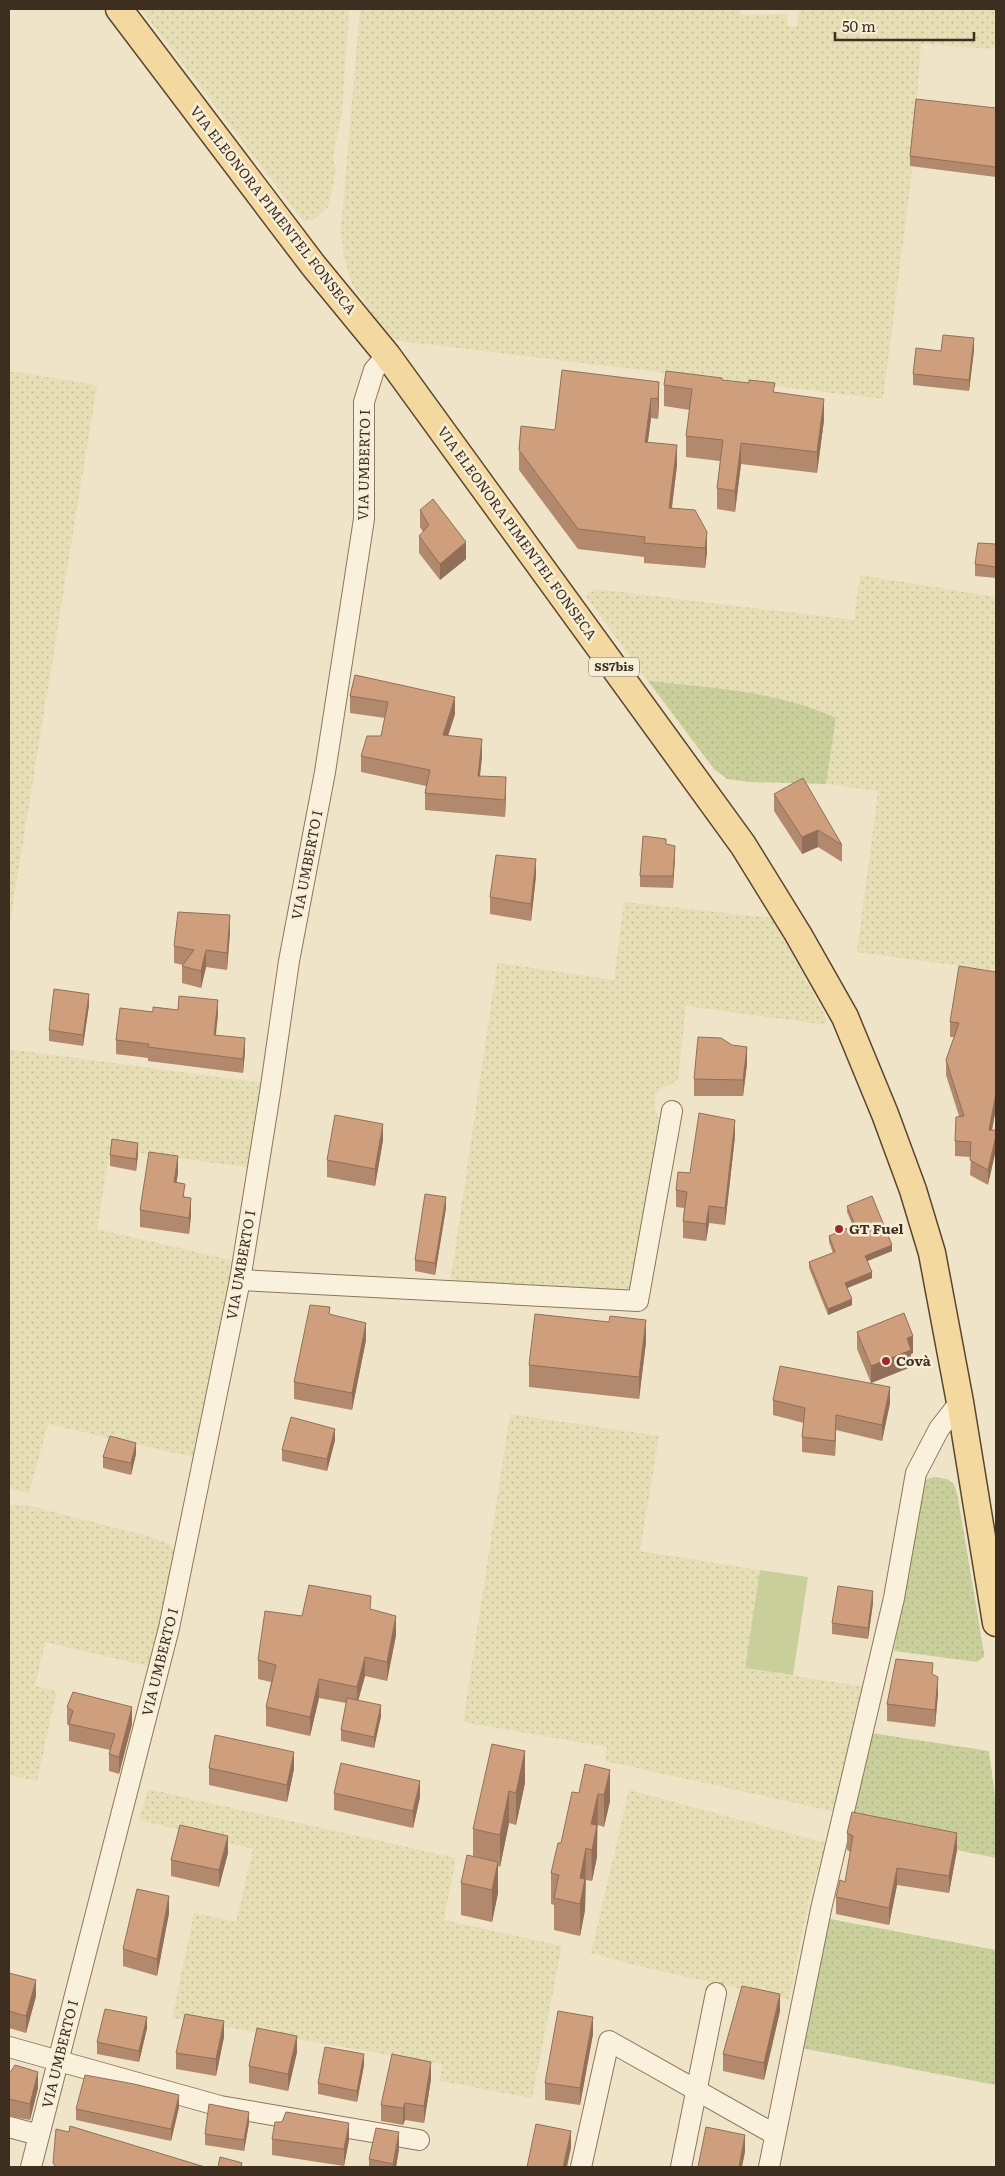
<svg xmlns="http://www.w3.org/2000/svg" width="1005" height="2176" font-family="Literata,serif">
	<defs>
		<pattern id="farmland-dots" width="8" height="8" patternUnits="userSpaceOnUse" patternTransform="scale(1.25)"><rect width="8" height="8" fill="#e6deb5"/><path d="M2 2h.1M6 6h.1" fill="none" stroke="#c6bf9b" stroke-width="1.8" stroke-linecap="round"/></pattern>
		<pattern id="grass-dots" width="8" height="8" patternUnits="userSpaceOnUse" patternTransform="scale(1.25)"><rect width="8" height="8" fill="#c9cf9b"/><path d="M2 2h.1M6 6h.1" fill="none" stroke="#aeb285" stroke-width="1.8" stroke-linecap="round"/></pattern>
	</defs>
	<rect width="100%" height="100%" fill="#f0e4c8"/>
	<!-- farmland -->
	<g fill="url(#farmland-dots)">
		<polygon points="141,9 349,9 342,112 333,157 336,172 328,207 315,219 303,221"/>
		<polygon points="360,9 740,9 740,14 744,15 787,14 787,26 797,27 799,9 996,9 996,49 921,44 912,172 883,399 391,340 353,286 344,258 341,229"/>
		<polygon points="9,371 97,385 9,929"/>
		<polygon points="860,575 996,597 996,971 857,952 878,791 826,784 836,718 817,709 734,691 648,681 585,595 596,589 854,620"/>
		<polygon points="624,902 773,918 828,1022 820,1024 686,1006 678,1080 660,1089 655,1098 655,1109 660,1121 638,1288 627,1295 454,1281 451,1277 497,965 499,963 614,980"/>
		<polygon points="9,1049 263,1083 252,1168 110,1149 97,1229 236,1261 196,1458 48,1424 29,1493 9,1489"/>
		<polygon points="510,1414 659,1436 640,1551 760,1570 745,1668 866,1687 836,1812 605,1761 607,1747 463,1722"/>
		<polygon points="9,1505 26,1505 151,1537 169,1544 177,1553 151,1667 45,1642 35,1686 57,1691 37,1781 9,1775"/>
		<polygon points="148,1789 456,1858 444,1920 562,1946 532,2098 440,2081 442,2064 172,2018 194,1913 236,1922 253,1849 139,1820"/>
		<polygon points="629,1790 826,1843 808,1904 789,2000 634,1965 591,1953"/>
	</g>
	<!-- grass -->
	<g fill="url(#grass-dots)">
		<path d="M648,681C706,687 783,692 836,718L826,784L748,782L727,779L714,769Z"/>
		<polygon points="934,1477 947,1479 954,1484 958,1498 984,1653 984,1657 977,1662 894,1651 922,1484 927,1479"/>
		<polygon points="872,1733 989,1751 996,1805 996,1858 849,1828"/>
		<polygon points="830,1919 996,1950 996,2085 801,2048"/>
	</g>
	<!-- pitch -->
	<polygon fill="#c9cf9b" points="760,1570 808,1577 793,1675 745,1668"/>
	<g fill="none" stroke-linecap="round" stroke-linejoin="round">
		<!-- minor casing -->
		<g stroke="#8d765c" stroke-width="22">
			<g id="minor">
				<polyline points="240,1280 638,1301 672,1111"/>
				<polyline points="9,2047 220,2106 419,2140"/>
				<polyline points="9,2127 39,2135"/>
				<polyline points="31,2167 169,1628 240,1280 270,1093 289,961 325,772 364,519 364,402 374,370 387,355"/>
				<polyline points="581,2167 609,2041 774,2134"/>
				<polyline points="681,2167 716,1993"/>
				<polyline points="769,2167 821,1909 894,1598 916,1473 939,1429 960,1402"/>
			</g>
		</g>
		<!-- major casing -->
		<g stroke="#5b4430" stroke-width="29">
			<polyline id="major" points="119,9 313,265 387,355 743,845 798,934 845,1017 885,1114 913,1190 932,1253 960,1402 996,1623"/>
		</g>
		<!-- minor -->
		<use href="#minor" stroke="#faf1dc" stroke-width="20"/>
		<!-- major -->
		<use href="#major" stroke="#f3d9a0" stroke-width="26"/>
	</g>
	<!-- wall -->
	<g fill="#b2896c">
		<polygon points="996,108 996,177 910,166 910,156"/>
		<polygon points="974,350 969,391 913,385 913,374 941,351"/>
		<polygon points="722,380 775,392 824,420 817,473 741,464 735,512 717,509 717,488 720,461 686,457 686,436 690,410 664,406 664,385"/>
		<polygon points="659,382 659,402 658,419 651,418 648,442 677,465 672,508 695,510 707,552 705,568 644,563 644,557 578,549 519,470 519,450 555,430"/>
		<polygon points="420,510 466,559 440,580 419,553 419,536 423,532 420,527"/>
		<polygon points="996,544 996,578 975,576 975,564"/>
		<polygon points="355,675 455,714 448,735 482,756 480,776 506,794 505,817 425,810 425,793 426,786 361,772 361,756 381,736 385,718 350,713 350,696"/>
		<polygon points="774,794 842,845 842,862 818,847 802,854 774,811"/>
		<polygon points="666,844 675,857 673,888 640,887 640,876"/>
		<polygon points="536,876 531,921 490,914 490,897"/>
		<polygon points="230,932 227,970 206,967 201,988 182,983 182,966 183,965 174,963 174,946"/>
		<polygon points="996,972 996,1108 992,1130 988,1185 970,1175 971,1157 955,1156 955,1141 959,1116 946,1075 946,1060 954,1037 950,1037 950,1022"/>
		<polygon points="89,1005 83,1046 49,1041 49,1030"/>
		<polygon points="153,1012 218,1014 216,1035 245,1052 243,1073 148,1061 148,1058 116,1054 116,1040"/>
		<polygon points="732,1045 747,1064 743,1096 694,1096 694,1079"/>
		<polygon points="735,1136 725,1225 709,1223 706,1241 683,1238 683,1221 684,1208 676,1207 676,1190 690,1173"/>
		<polygon points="383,1140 375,1186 327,1177 327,1160"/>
		<polygon points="138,1154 136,1171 110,1166 110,1155"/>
		<polygon points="178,1173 176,1183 185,1197 191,1215 189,1234 140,1227 140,1210"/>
		<polygon points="847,1206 892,1251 867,1261 872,1278 847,1288 852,1305 828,1315 809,1268 809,1262 833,1253 829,1242 829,1236 853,1226 847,1212"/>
		<polygon points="446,1208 435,1275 415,1271 415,1260"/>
		<polygon points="330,1314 366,1340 352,1410 294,1399 294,1382"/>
		<polygon points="857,1332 913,1353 911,1354 911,1367 871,1383 857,1349"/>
		<polygon points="646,1342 639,1399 529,1387 529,1365"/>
		<polygon points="773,1400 890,1403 882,1441 836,1430 835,1456 802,1452 802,1437 804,1423 773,1415"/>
		<polygon points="335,1440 327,1471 282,1461 282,1450"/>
		<polygon points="136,1454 131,1475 103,1468 103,1457"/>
		<polygon points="873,1603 868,1639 832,1634 832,1623"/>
		<polygon points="371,1610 396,1635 387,1681 365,1676 358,1700 381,1716 374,1748 341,1741 341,1730 346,1703 319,1698 310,1736 266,1726 266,1707 271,1682 258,1679 258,1660 302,1616"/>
		<polygon points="933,1675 938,1694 935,1727 887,1721 887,1704"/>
		<polygon points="67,1707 132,1724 119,1774 109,1771 109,1754 110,1750 69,1741 69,1726 67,1724"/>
		<polygon points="525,1751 525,1783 516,1825 509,1823 500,1867 498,1866 498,1893 492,1922 461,1915 461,1883 473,1857 473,1829"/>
		<polygon points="585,1764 610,1801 604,1827 598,1825 597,1829 597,1857 592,1881 586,1880 585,1910 580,1936 554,1930 554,1905 551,1904 551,1873 561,1843 579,1793"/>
		<polygon points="209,1768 294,1769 287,1802 209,1785"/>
		<polygon points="334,1793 420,1797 413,1828 334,1810"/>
		<polygon points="847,1833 957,1850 949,1893 897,1885 889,1925 836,1914 836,1897 845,1882 851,1852 847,1850"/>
		<polygon points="228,1853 219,1887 171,1876 171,1860"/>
		<polygon points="169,1913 157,1976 123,1966 123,1949"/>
		<polygon points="9,1973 36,1996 26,2033 9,2028"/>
		<polygon points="780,2011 764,2080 723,2071 723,2054"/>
		<polygon points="147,2028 139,2062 97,2054 97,2042"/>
		<polygon points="593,2034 580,2105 545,2100 545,2083"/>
		<polygon points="224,2037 216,2076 176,2069 176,2053"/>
		<polygon points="297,2052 288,2091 249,2083 249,2066"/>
		<polygon points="364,2065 357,2102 318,2094 318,2083"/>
		<polygon points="9,2074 38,2088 30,2120 9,2116"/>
		<polygon points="431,2079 424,2123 405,2120 403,2125 381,2121 381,2105"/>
		<polygon points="179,2107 171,2141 76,2120 76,2109"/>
		<polygon points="249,2123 244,2151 205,2145 205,2134"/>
		<polygon points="272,2139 349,2140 344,2166 272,2155"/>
		<polygon points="399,2149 396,2167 369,2167 369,2159"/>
	</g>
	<!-- shaded-wall -->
	<g fill="#916f58">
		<polygon points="974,338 974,350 969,391 969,380"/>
		<polygon points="659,382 659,402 658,419 658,399"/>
		<polygon points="651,398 651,418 645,462 645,442"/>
		<polygon points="824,399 824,420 817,473 817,452"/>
		<polygon points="741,443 741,464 735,512 735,491"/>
		<polygon points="677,445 677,465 669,528 669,508"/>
		<polygon points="707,532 707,552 705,568 705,548"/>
		<polygon points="466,542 466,559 440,580 440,564"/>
		<polygon points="455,697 455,714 443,752 443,735"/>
		<polygon points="482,739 482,756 478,793 478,776"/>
		<polygon points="506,777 506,794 505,817 505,800"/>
		<polygon points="818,830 818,847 802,854 802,837"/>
		<polygon points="675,846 675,857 673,888 673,876"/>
		<polygon points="536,859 536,876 531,921 531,904"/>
		<polygon points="230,915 230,932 227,970 227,953"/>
		<polygon points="206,950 206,967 201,988 201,971"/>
		<polygon points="89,994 89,1005 83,1046 83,1035"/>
		<polygon points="218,1000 218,1014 214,1048 214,1035"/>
		<polygon points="245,1038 245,1052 243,1073 243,1059"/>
		<polygon points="747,1047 747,1064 743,1096 743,1080"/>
		<polygon points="996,1093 996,1108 989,1145 989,1130"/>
		<polygon points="735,1120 735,1136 725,1225 725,1208"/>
		<polygon points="383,1124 383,1140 375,1186 375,1169"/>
		<polygon points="996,1135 996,1150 988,1185 988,1170"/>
		<polygon points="138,1143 138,1154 136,1171 136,1159"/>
		<polygon points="178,1156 178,1173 174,1199 174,1182"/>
		<polygon points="446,1197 446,1208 435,1275 435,1263"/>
		<polygon points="191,1198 191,1215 189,1234 189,1218"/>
		<polygon points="709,1206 709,1223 706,1241 706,1224"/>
		<polygon points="892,1245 892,1251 865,1262 865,1256"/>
		<polygon points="872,1272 872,1278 845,1289 845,1283"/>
		<polygon points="852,1299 852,1305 828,1315 828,1309"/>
		<polygon points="646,1320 646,1342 639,1399 639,1377"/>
		<polygon points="366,1323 366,1340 352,1410 352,1393"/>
		<polygon points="913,1336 913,1353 911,1354 911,1367 871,1383 871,1366 907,1338"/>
		<polygon points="890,1387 890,1403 882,1441 882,1425"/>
		<polygon points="836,1415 836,1430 835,1456 835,1441"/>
		<polygon points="335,1429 335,1440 327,1471 327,1459"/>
		<polygon points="136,1443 136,1454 131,1475 131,1463"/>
		<polygon points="873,1591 873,1603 868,1639 868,1628"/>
		<polygon points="396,1616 396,1635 387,1681 387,1662"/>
		<polygon points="365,1657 365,1676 357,1705 357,1687"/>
		<polygon points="938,1677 938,1694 935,1727 935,1710"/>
		<polygon points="319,1679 319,1698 310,1736 310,1717"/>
		<polygon points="381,1705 381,1716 374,1748 374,1737"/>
		<polygon points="132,1707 132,1724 119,1774 119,1757"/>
		<polygon points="525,1751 525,1783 516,1825 516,1793"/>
		<polygon points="294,1752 294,1769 287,1802 287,1785"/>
		<polygon points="610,1770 610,1801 604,1827 604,1795"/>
		<polygon points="420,1781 420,1797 413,1828 413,1811"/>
		<polygon points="509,1791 509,1823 500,1867 500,1835"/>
		<polygon points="598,1794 597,1857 592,1881 591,1824"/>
		<polygon points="957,1833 957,1850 949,1893 949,1876"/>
		<polygon points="228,1836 228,1853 219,1887 219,1870"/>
		<polygon points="586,1848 585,1910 580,1936 580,1878"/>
		<polygon points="498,1862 498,1893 492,1922 492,1890"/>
		<polygon points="897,1868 897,1885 889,1925 889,1908"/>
		<polygon points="169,1896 169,1913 157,1976 157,1959"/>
		<polygon points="36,1980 36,1996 26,2033 26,2016"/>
		<polygon points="780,1994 780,2011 764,2080 764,2063"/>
		<polygon points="147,2017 147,2028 139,2062 139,2051"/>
		<polygon points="593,2017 593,2034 580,2105 580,2088"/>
		<polygon points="224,2021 224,2037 216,2076 216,2059"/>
		<polygon points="297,2036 297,2052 288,2091 288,2074"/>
		<polygon points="364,2054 364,2065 357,2102 357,2091"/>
		<polygon points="431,2062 431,2079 424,2123 424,2106"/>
		<polygon points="38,2072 38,2088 30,2120 30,2104"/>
		<polygon points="179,2095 179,2107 171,2141 171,2129"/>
		<polygon points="405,2103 405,2120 403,2125 403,2108"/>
		<polygon points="249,2112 249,2123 244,2151 244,2140"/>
		<polygon points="349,2123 349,2140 344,2166 344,2149"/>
		<polygon points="571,2131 571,2148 567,2167 563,2167"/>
		<polygon points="399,2132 399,2149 396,2167 393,2167"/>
		<polygon points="745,2135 745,2152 742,2167 739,2167"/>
	</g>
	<!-- building -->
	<g fill="#cf9f7d" stroke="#916f58">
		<polygon points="916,99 996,108 996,167 910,156"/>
		<polygon points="943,335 974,338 969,380 913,374 916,348 941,351"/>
		<polygon points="562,370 659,382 658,399 651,398 645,442 677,445 669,508 695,510 707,532 705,548 644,543 645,537 578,529 519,450 521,426 555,430"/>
		<polygon points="666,371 722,378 722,380 749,383 749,380 775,383 773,392 824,399 817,452 741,443 735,491 717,488 723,440 686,436 692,389 664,385"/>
		<polygon points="433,499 466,542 440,564 419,536 429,525 420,510"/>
		<polygon points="978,543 996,544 996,567 975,564"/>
		<polygon points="355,675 455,697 443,735 482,739 478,776 506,777 505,800 425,793 430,770 361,756 367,736 381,736 388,702 350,696"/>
		<polygon points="803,778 842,845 818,830 802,837 774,794"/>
		<polygon points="643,836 666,839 666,844 675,846 673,876 640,876"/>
		<polygon points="496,855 536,859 531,904 490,897"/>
		<polygon points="178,912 230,915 227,953 206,950 201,971 182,966 194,950 174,946"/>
		<polygon points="959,966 996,972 996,1093 989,1130 996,1130 996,1135 988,1170 970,1160 971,1142 955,1141 956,1117 964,1116 946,1060 959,1023 950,1022"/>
		<polygon points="54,989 89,994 83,1035 49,1030"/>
		<polygon points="179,996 218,1000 214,1035 245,1038 243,1059 148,1047 149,1044 116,1040 120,1008 153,1012 153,1007 178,1010"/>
		<polygon points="698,1037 721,1038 732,1045 747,1047 743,1080 694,1079"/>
		<polygon points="699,1113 735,1120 725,1208 709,1206 706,1224 683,1221 687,1192 676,1190 678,1172 690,1173"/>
		<polygon points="335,1115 383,1124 375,1169 327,1160"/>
		<polygon points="112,1139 138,1143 136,1159 110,1155"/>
		<polygon points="149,1152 178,1156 174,1182 185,1184 183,1197 191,1198 189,1218 140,1210"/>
		<polygon points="425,1194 446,1197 435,1263 415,1260"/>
		<polygon points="872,1196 892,1245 865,1256 872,1272 845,1283 852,1299 828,1309 809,1262 835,1252 829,1236 855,1225 847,1206"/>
		<polygon points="310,1305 330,1307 329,1314 366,1323 352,1393 294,1382"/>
		<polygon points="904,1313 913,1336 907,1338 911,1350 871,1366 857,1332"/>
		<polygon points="535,1314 609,1322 610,1316 646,1320 639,1377 529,1365"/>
		<polygon points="780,1366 890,1387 882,1425 836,1415 835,1441 802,1437 805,1408 773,1400"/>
		<polygon points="291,1417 335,1429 327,1459 282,1450"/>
		<polygon points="110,1436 136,1443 131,1463 103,1457"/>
		<polygon points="309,1585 371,1596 370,1609 396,1616 387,1662 365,1657 357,1687 319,1679 310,1717 266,1707 276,1665 258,1660 265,1611 302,1616"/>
		<polygon points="838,1586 873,1591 868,1628 832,1623"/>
		<polygon points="896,1659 933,1663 932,1674 938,1677 935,1710 887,1704"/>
		<polygon points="73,1692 132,1707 119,1757 109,1754 115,1734 69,1724 73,1711 67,1707"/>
		<polygon points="347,1698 381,1705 374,1737 341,1730"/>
		<polygon points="215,1735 294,1752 287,1785 209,1768"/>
		<polygon points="492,1744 525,1751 516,1793 509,1791 500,1835 473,1829"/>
		<polygon points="341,1763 420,1781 413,1811 334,1793"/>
		<polygon points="585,1764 610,1770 604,1795 598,1794 591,1824 597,1825 592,1850 586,1848 580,1878 585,1879 580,1904 554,1898 559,1875 551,1873 558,1843 561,1843 572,1792 579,1793"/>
		<polygon points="852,1812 957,1833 949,1876 897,1868 889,1908 836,1897 840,1880 845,1882 853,1836 847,1833"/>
		<polygon points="180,1825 228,1836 219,1870 171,1860"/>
		<polygon points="467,1855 498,1862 492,1890 461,1883"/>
		<polygon points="137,1889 169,1896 157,1959 123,1949"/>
		<polygon points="9,1973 36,1980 26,2016 9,2011"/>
		<polygon points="742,1986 780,1994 764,2063 723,2054"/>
		<polygon points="105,2009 147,2017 139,2051 97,2042"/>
		<polygon points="558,2011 593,2017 580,2088 545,2083"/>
		<polygon points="185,2014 224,2021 216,2059 176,2053"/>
		<polygon points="257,2028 297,2036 288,2074 249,2066"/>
		<polygon points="325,2047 364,2054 357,2091 318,2083"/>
		<polygon points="392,2054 431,2062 424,2106 405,2103 403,2108 381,2105"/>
		<polygon points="15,2065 38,2072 30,2104 9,2099 9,2074"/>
		<polygon points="85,2075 134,2084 179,2095 171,2129 76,2109"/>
		<polygon points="209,2104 249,2112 244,2140 205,2134"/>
		<polygon points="286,2112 349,2123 344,2149 272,2139 275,2122 282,2122"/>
		<polygon points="536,2124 571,2131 563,2167 527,2167"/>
		<polygon points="70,2126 205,2167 56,2167 53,2163 56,2129 69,2132"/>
		<polygon points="706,2127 745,2135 739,2167 698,2167"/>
		<polygon points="376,2128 399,2132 393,2164 369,2159"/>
		<polygon points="220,2157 239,2162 242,2163 241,2167 218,2167"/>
	</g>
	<!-- markers -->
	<g fill="#9e2a2b" stroke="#f7eed8" stroke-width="2">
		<circle cx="839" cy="1229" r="5"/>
		<circle cx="886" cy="1361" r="5"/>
	</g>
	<g text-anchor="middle" stroke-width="5" stroke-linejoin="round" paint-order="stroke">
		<!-- shield labels -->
		<rect fill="#f7eed8" stroke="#756857" stroke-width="1" x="589" y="657.5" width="50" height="19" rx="4"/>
		<g font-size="12" font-weight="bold" fill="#3d2e20">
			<text x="614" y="671">SS7bis</text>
		</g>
		<!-- street labels -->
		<g font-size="14" fill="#3d2e20" stroke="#f7eed8">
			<text transform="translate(273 210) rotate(52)" y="5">VIA ELEONORA PIMENTEL FONSECA</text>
			<text transform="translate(364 465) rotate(-89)" y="5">VIA UMBERTO I</text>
			<text transform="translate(517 533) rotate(54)" y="5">VIA ELEONORA PIMENTEL FONSECA</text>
			<text transform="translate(307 865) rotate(-79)" y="5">VIA UMBERTO I</text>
			<text transform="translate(241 1265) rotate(-80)" y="5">VIA UMBERTO I</text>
			<text transform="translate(160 1662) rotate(-76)" y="5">VIA UMBERTO I</text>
			<text transform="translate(60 2054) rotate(-76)" y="5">VIA UMBERTO I</text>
		</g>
		<!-- poi labels -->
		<g font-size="14" font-weight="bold" fill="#3d2e20" stroke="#f7eed8" text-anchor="start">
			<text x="849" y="1234">GT Fuel</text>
			<text x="896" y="1366">Covà</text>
		</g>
	</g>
	<!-- border -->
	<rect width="1005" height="2176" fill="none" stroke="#3d2e20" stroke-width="20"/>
	<!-- scale -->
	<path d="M835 32v8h139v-8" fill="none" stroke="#3d2e20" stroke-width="2.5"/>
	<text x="842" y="32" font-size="15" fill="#3d2e20" stroke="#f7eed8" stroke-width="4" paint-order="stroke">50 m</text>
</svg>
